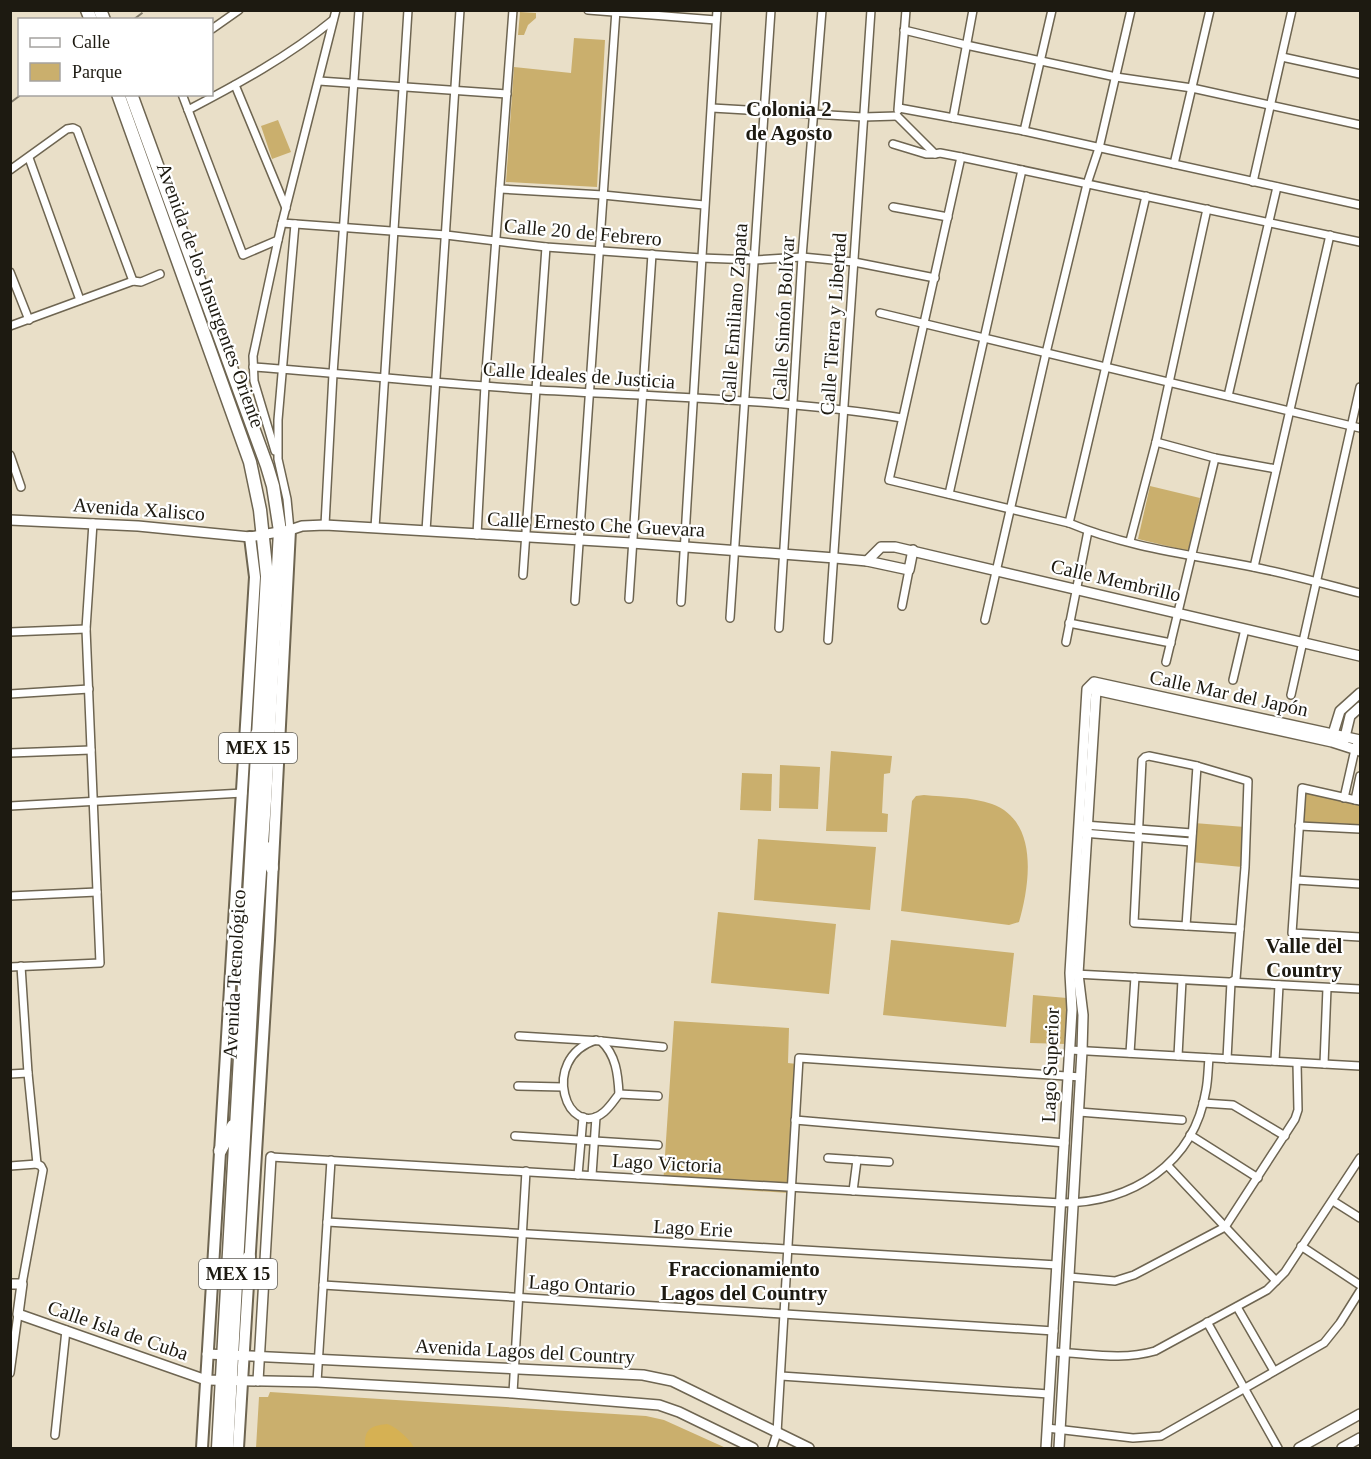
<svg xmlns="http://www.w3.org/2000/svg" width="1371" height="1459" font-family="Georgia,serif">
	<rect width="100%" height="100%" fill="#e9dfc8"/>
	<!-- green -->
	<g fill="#caaf6d">
		<polygon points="520,12 536,13 536,18 528,25 524,35 518,35"/>
		<polygon points="574,38 605,40 597,187 506,182 514,67 571,73"/>
		<polygon points="278,120 291,152 272,159 261,126"/>
		<polygon points="1150,486 1200,498 1188,551 1138,539"/>
		<polygon points="831,751 892,756 890,773 884,774 882,813 888,814 887,832 826,831"/>
		<polygon points="780,765 820,767 818,809 779,808"/>
		<polygon points="742,773 772,774 771,811 740,810"/>
		<polygon points="1302,791 1360,804 1360,833 1300,830"/>
		<path d="M924,795C944,797 973,797 992,804C1039,821 1030,884 1019,922L1009,925L901,911L912,801L916,796Z"/>
		<polygon points="1194,823 1245,827 1242,867 1191,862"/>
		<polygon points="758,839 876,847 870,910 754,900"/>
		<polygon points="718,912 836,924 829,994 711,983"/>
		<polygon points="891,940 1014,953 1006,1027 883,1015"/>
		<polygon points="1033,995 1067,998 1066,1044 1030,1043"/>
		<polygon points="674,1021 789,1028 788,1063 797,1064 789,1193 663,1185"/>
		<polygon points="270,1392 646,1416 664,1420 726,1448 256,1448 259,1397 268,1397"/>
	</g>
	<!-- water -->
	<path fill="#d6b153" d="M387,1424C395,1426 411,1440 414,1448H365C364,1430 369,1426 387,1424Z"/>
	<g fill="none" stroke-linecap="round" stroke-linejoin="round">
		<!-- street casing -->
		<g stroke="#6e6551" stroke-width="10">
			<g id="street">
				<polyline points="588,10 716,20"/>
				<polyline points="212,29 239,10"/>
				<polyline points="904,30 966,45 1116,77 1192,88 1360,125"/>
				<polyline points="1282,57 1360,74"/>
				<polyline points="319,81 507,94"/>
				<polyline points="235,85 286,208"/>
				<polyline points="182,94 243,255 278,240 282,223 446,235 546,247 701,258 755,260 802,257 854,262 935,278"/>
				<polyline points="712,108 863,117 897,116"/>
				<polyline points="899,108 1024,131 1360,205"/>
				<path d="M188,110C238,84 289,56 333,20"/>
				<polyline points="898,110 906,10"/>
				<polyline points="897,116 935,154 940,153 961,157 1360,242"/>
				<polyline points="953,118 973,10"/>
				<polyline points="1024,131 1052,10"/>
				<polyline points="893,144 926,154 935,154"/>
				<path d="M961,157L889,480L1069,523C1126,547 1192,555 1253,567C1289,574 1325,584 1360,593"/>
				<polyline points="29,158 80,300"/>
				<polyline points="1174,164 1210,10"/>
				<polyline points="10,170 67,129 73,128 77,130 133,281"/>
				<polyline points="1253,182 1292,10"/>
				<polyline points="500,189 603,195 704,205"/>
				<polyline points="893,207 948,217"/>
				<polyline points="282,223 336,10"/>
				<polyline points="10,272 29,320"/>
				<polyline points="880,313 1360,428"/>
				<polyline points="10,326 133,281 141,282 160,274"/>
				<path d="M253,367C348,374 444,384 539,390C660,397 782,399 902,418"/>
				<polyline points="1228,396 1277,187"/>
				<polyline points="1156,442 1215,458 1276,469"/>
				<polyline points="275,451 254,381 253,356 278,240"/>
				<polyline points="10,455 21,487"/>
				<polyline points="949,494 1022,170"/>
				<polyline points="1069,523 1146,196"/>
				<polyline points="325,525 333,374 359,10"/>
				<polyline points="375,528 408,10"/>
				<polyline points="290,530 287,499 278,459 278,420 295,224"/>
				<polyline points="426,531 460,10"/>
				<polyline points="477,535 485,385 513,10"/>
				<polyline points="1130,541 1156,442 1207,209"/>
				<polyline points="1254,567 1330,235"/>
				<polyline points="523,575 546,247"/>
				<polyline points="629,599 652,254"/>
				<polyline points="575,601 616,10"/>
				<polyline points="681,602 717,10"/>
				<polyline points="902,606 909,570"/>
				<polyline points="730,618 771,10"/>
				<polyline points="985,620 1046,353 1087,184 1099,148 1131,10"/>
				<polyline points="1069,623 1171,643"/>
				<polyline points="779,628 802,257 822,10"/>
				<polyline points="10,632 86,629"/>
				<polyline points="828,640 871,10"/>
				<polyline points="1066,642 1088,531"/>
				<polyline points="1166,662 1215,458"/>
				<polyline points="1233,680 1245,629"/>
				<polyline points="10,694 89,689"/>
				<polyline points="1291,695 1360,387"/>
				<polyline points="10,753 91,750"/>
				<polygon points="1149,756 1197,766 1248,781 1245,867 1240,929 1134,923 1142,760 1145,757"/>
				<polyline points="1344,798 1356,745"/>
				<polyline points="1355,800 1360,776"/>
				<polyline points="1360,801 1302,788 1292,933 1360,937"/>
				<polyline points="10,806 243,793"/>
				<polyline points="1084,825 1192,833"/>
				<polyline points="1299,826 1360,829"/>
				<polyline points="1083,833 1191,842"/>
				<polyline points="1296,880 1360,884"/>
				<polyline points="10,896 97,892"/>
				<polyline points="1186,926 1197,766"/>
				<polyline points="21,966 28,1073 37,1164"/>
				<polyline points="10,967 100,963 86,629 93,523"/>
				<polyline points="1075,974 1360,989"/>
				<polyline points="519,1036 601,1041 663,1047"/>
				<path d="M596,1040C538,1059 568,1142 604,1112C610,1107 615,1099 619,1094C618,1074 616,1055 601,1041"/>
				<polyline points="1070,1050 1360,1066"/>
				<polyline points="1130,1053 1135,977"/>
				<polyline points="1178,1056 1182,980"/>
				<polyline points="1227,1059 1231,982 1236,979 1240,929"/>
				<polyline points="1275,1061 1279,985"/>
				<polyline points="1324,1064 1327,988"/>
				<polyline points="10,1074 28,1073"/>
				<polyline points="518,1086 563,1087"/>
				<polyline points="619,1094 658,1096"/>
				<polyline points="1203,1103 1233,1105 1285,1136"/>
				<polyline points="1079,1112 1182,1120"/>
				<polyline points="795,1120 1065,1143"/>
				<polyline points="1190,1135 1258,1178"/>
				<polyline points="515,1136 658,1145"/>
				<path d="M271,1157L1061,1203C1132,1203 1194,1164 1206,1090C1208,1080 1208,1069 1209,1058"/>
				<polyline points="828,1158 889,1162"/>
				<polyline points="10,1166 37,1164"/>
				<polyline points="1168,1166 1276,1281"/>
				<polyline points="578,1175 583,1117"/>
				<polyline points="592,1175 596,1117"/>
				<polyline points="853,1191 857,1160"/>
				<polyline points="1333,1201 1360,1218"/>
				<polyline points="327,1222 1057,1265"/>
				<polyline points="1301,1246 1360,1285"/>
				<polyline points="1069,1277 1115,1281 1134,1275 1225,1227 1295,1119 1298,1110 1297,1063"/>
				<polyline points="22,1284 43,1170 41,1166 37,1164"/>
				<polyline points="323,1285 1054,1331"/>
				<polyline points="1237,1307 1274,1371"/>
				<polyline points="1207,1322 1278,1448"/>
				<path d="M1053,1352C1088,1353 1120,1361 1155,1351L1267,1290L1285,1272L1360,1158"/>
				<polyline points="10,1373 18,1314"/>
				<polyline points="781,1376 1049,1394"/>
				<polyline points="317,1382 331,1160"/>
				<polyline points="513,1393 526,1171"/>
				<polyline points="1047,1428 1133,1438 1161,1436 1324,1343 1340,1323 1360,1291"/>
				<polyline points="55,1435 66,1330"/>
				<polyline points="772,1448 777,1433 799,1058 1081,1077"/>
			</g>
		</g>
		<!-- secondary casing -->
		<g stroke="#6e6551" stroke-width="12">
			<g id="secondary">
				<polyline points="10,520 138,526 250,537 290,530 302,526 325,525 632,543 835,558 867,561 909,570 913,550"/>
				<polyline points="867,561 881,547 895,547 1360,656"/>
				<polyline points="1091,689 1332,742 1360,751"/>
				<polyline points="1332,737 1340,711 1360,693"/>
				<polyline points="1344,741 1350,716 1360,707"/>
				<polyline points="10,1284 22,1284 18,1314 206,1380 317,1382 513,1393 659,1405 679,1412 753,1448"/>
				<polyline points="207,1354 643,1375 672,1381 809,1448"/>
				<polyline points="258,1381 271,1157"/>
				<polyline points="1046,1448 1072,1010 1070,973 1087,689 1094,682 1360,740"/>
				<polyline points="1059,1448 1082,1051 1083,1015 1078,974 1096,690"/>
				<polyline points="1299,1448 1360,1414"/>
				<polyline points="1342,1448 1360,1438"/>
			</g>
		</g>
		<!-- primary casing -->
		<g stroke="#6e6551" stroke-width="14">
			<g id="primary">
				<polyline points="202,1448 255,577 250,537"/>
				<polyline points="238,1448 269,940 290,530"/>
			</g>
		</g>
		<!-- highway casing -->
		<g stroke="#6e6551" stroke-width="15">
			<g id="highway">
				<polyline points="87,10 91,20"/>
				<polyline points="100,10 104,20"/>
				<polyline points="118,94 250,462 260,510 267,576 218,1448"/>
				<polyline points="131,94 267,466 273,486 280,531 265,801 253,972 227,1448"/>
				<polyline points="245,755 257,734"/>
				<polyline points="265,847 272,868"/>
				<polyline points="220,1151 233,1126"/>
				<polyline points="238,1274 249,1257"/>
			</g>
		</g>
		<!-- street -->
		<use href="#street" stroke="#fff" stroke-width="7"/>
		<!-- secondary -->
		<use href="#secondary" stroke="#fff" stroke-width="9"/>
		<!-- primary -->
		<use href="#primary" stroke="#fff" stroke-width="10"/>
		<!-- highway -->
		<use href="#highway" stroke="#fff" stroke-width="12"/>
		<!-- rail -->
		<g stroke="#827b6b" stroke-width="2" stroke-dasharray="12 6" stroke-linecap="butt">
			<polyline points="133,20 146,10"/>
			<polyline points="10,103 22,94"/>
		</g>
	</g>
	<g text-anchor="middle" stroke-width="4.5" stroke-linejoin="round" paint-order="stroke">
		<!-- shield labels -->
		<g fill="#fff" stroke="#615f58" stroke-width="1.5">
			<rect x="219" y="733" width="78" height="30" rx="4.5"/>
			<rect x="199" y="1259" width="78" height="30" rx="4.5"/>
		</g>
		<g font-size="18" font-weight="bold" fill="#1d1a11">
			<text x="258" y="754">MEX 15</text>
			<text x="238" y="1280">MEX 15</text>
		</g>
		<!-- street labels -->
		<g font-size="20" fill="#1d1a11" stroke="#fff">
			<text transform="translate(583 232) rotate(5)" y="7">Calle 20 de Febrero</text>
			<text transform="translate(211 295) rotate(70)" y="7">Avenida de los Insurgentes Oriente</text>
			<text transform="translate(734 313) rotate(-86)" y="7">Calle Emiliano Zapata</text>
			<text transform="translate(783 318) rotate(-87)" y="7">Calle Simón Bolívar</text>
			<text transform="translate(833 324) rotate(-86)" y="7">Calle Tierra y Libertad</text>
			<text transform="translate(579 375) rotate(4)" y="7">Calle Ideales de Justicia</text>
			<text transform="translate(139 509) rotate(4)" y="7">Avenida Xalisco</text>
			<text transform="translate(596 524) rotate(3)" y="7">Calle Ernesto Che Guevara</text>
			<text transform="translate(1116 580) rotate(13)" y="7">Calle Membrillo</text>
			<text transform="translate(1229 693) rotate(12)" y="7">Calle Mar del Japón</text>
			<text transform="translate(234 974) rotate(-87)" y="7">Avenida Tecnológico</text>
			<text transform="translate(1050 1065) rotate(-88)" y="7">Lago Superior</text>
			<text transform="translate(667 1163) rotate(3)" y="7">Lago Victoria</text>
			<text transform="translate(693 1228) rotate(3)" y="7">Lago Erie</text>
			<text transform="translate(582 1285) rotate(4)" y="7">Lago Ontario</text>
			<text transform="translate(118 1330) rotate(19)" y="7">Calle Isla de Cuba</text>
			<text transform="translate(525 1351) rotate(3)" y="7">Avenida Lagos del Country</text>
		</g>
		<!-- neighbourhood labels -->
		<g font-size="21" font-weight="bold" fill="#1d1a11" stroke="#fff">
			<text x="789" y="116">Colonia 2<tspan x="789" dy="24">de Agosto</tspan></text>
			<text x="1304" y="953">Valle del<tspan x="1304" dy="24">Country</tspan></text>
			<text x="744" y="1276">Fraccionamiento<tspan x="744" dy="24">Lagos del Country</tspan></text>
		</g>
	</g>
	<!-- border -->
	<rect width="1371" height="1459" fill="none" stroke="#1d1a11" stroke-width="24"/>
	<!-- legend -->
	<rect x="18" y="18" width="195" height="78" fill="#ffffff" stroke="#a5a3a0" stroke-width="1.5"/>
	<rect x="30" y="38" width="30" height="9" fill="#ffffff" stroke="#a5a3a0" stroke-width="1.5"/>
	<text x="72" y="48" font-size="18" fill="#1d1a11">Calle</text>
	<rect x="30" y="63" width="30" height="18" fill="#caaf6d" stroke="#a5a3a0" stroke-width="1.5"/>
	<text x="72" y="78" font-size="18" fill="#1d1a11">Parque</text>
</svg>
